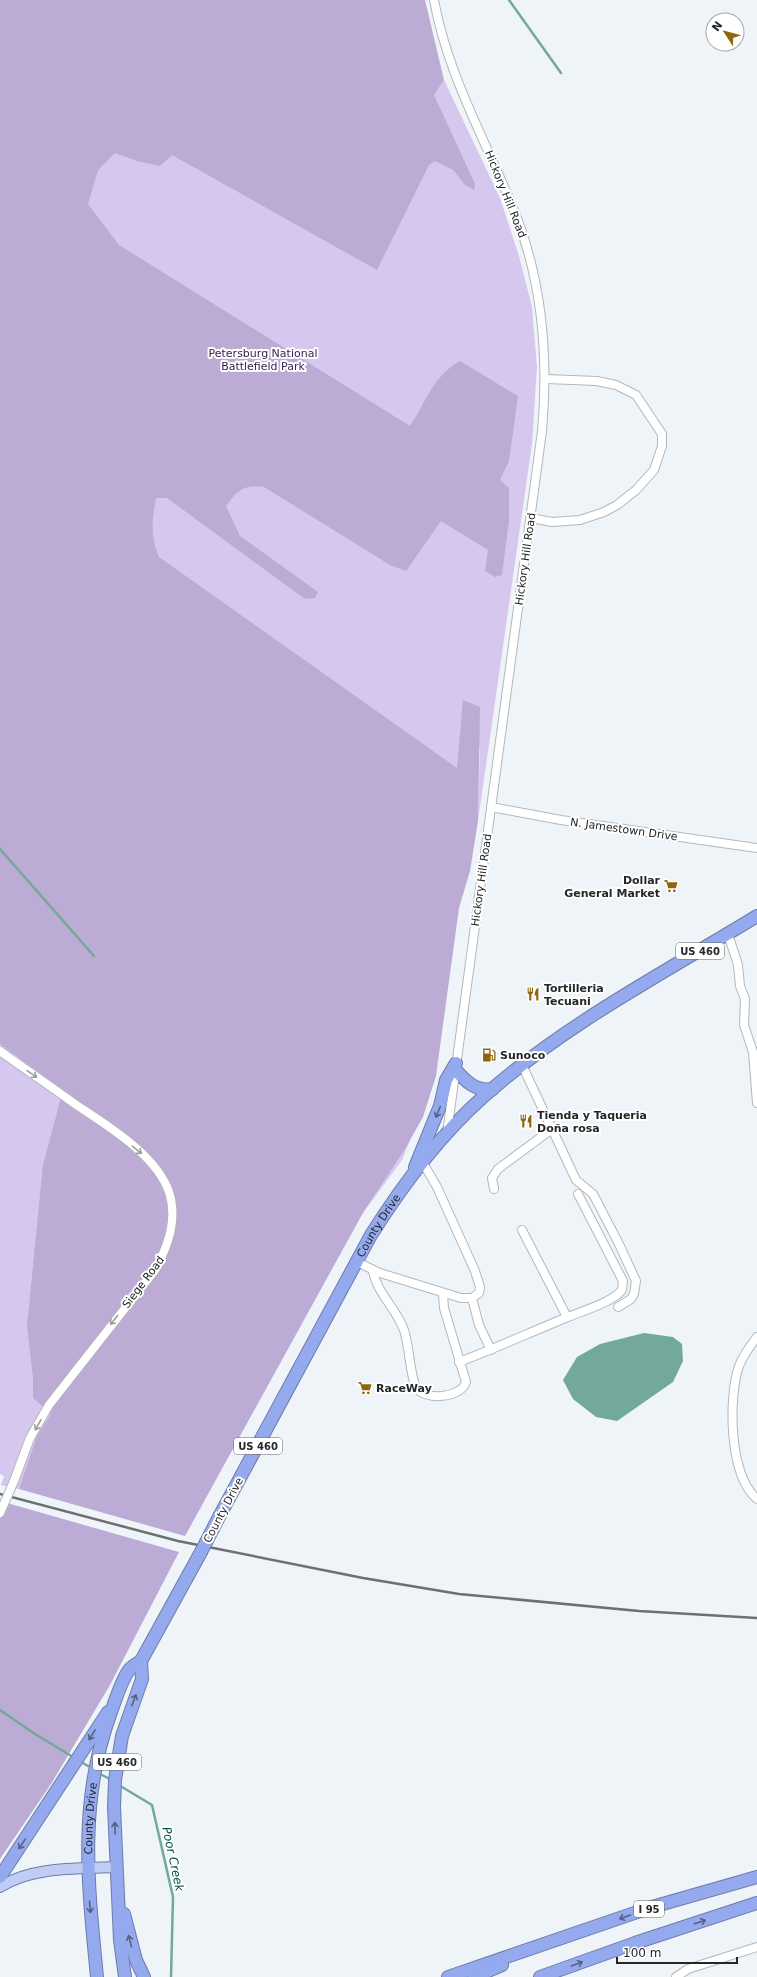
<svg xmlns="http://www.w3.org/2000/svg" width="757" height="1977" font-family="'DejaVu Sans',sans-serif">
	<rect width="100%" height="100%" fill="#eef4f8"/>
	<!-- green -->
	<polygon fill="#d6c7ee" points="0,0 438,89 444,80 500,198 519,256 532,307 537,367 532,444 478,821 480,744 433,1082 402,1160 357,1221 22,1481 19,1489 1,1485 4,1476 0,1474"/>
	<!-- forest -->
	<g fill="#bcabd5">
		<path d="M0,0H425L444,80L434,95L475,184L474,190L465,185L453,170L435,161L429,165L377,270L172,155L160,166L137,161L115,153L98,170L88,204L119,245L410,426C427,401 432,377 460,361L518,396L509,461L500,480L509,488V520L502,575L495,577L485,571L488,550L441,521L406,571L390,565L264,487C243,485 238,490 226,506L240,536L318,592L315,598L305,599L167,498H156C152,519 150,537 159,557L457,768L463,700L480,707L478,821L470,871L459,908L436,1076L423,1117L405,1149L364,1211L185,1536L19,1489L37,1436L51,1414L33,1398V1377L27,1326L43,1165L63,1090L0,1044Z"/>
		<polygon points="0,1501 179,1552 110,1685 51,1784 0,1859"/>
	</g>
	<!-- water -->
	<polygon fill="#73a99a" points="644,1333 673,1337 682,1344 683,1361 673,1382 617,1421 596,1417 573,1399 563,1380 577,1357 600,1344"/>
	<g fill="none" stroke-linecap="round" stroke-linejoin="round">
		<!-- stream -->
		<g stroke="#73a99a" stroke-width="2.5">
			<polyline points="509,0 561,73"/>
			<polyline points="0,849 94,956"/>
			<polyline points="0,1710 35,1734 73,1757"/>
			<polyline points="81,1762 88,1766"/>
			<polyline points="102,1775 108,1778"/>
			<polyline points="122,1787 152,1805 173,1897 171,1977"/>
		</g>
		<!-- minor casing -->
		<g stroke="#b2b8bb" stroke-width="10">
			<g id="minor">
				<path d="M434,0C447,72 483,136 511,203C542,276 549,353 542,431L447,1133"/>
				<polyline points="531,518 552,522 580,520 604,512 617,505 636,490 654,470 662,446 662,434 636,395 616,385 597,381 546,379"/>
				<polyline points="491,807 561,820 757,848"/>
				<polyline points="728,934 738,965 740,986 745,999 744,1025 753,1052 757,1103"/>
				<path d="M0,1051C25,1069 50,1086 75,1104C106,1125 156,1154 169,1192C178,1219 168,1246 155,1270L49,1405L30,1438L14,1481"/>
				<polyline points="522,1065 576,1180 593,1194 619,1244 636,1281 634,1294 631,1299 618,1307"/>
				<polyline points="494,1189 492,1178 498,1169 552,1129"/>
				<polyline points="522,1230 567,1317"/>
				<polyline points="357,1262 380,1273 461,1298 472,1298 479,1293 480,1287 475,1271 437,1187 423,1163"/>
				<path d="M373,1271C377,1293 396,1308 404,1330C410,1349 409,1370 416,1388C426,1401 461,1398 466,1382L444,1308L443,1294"/>
				<polyline points="472,1298 479,1325 491,1350"/>
				<path d="M757,1337C750,1346 743,1356 739,1366C728,1398 729,1476 757,1499"/>
				<path d="M459,1362C496,1348 531,1332 568,1317C582,1311 613,1302 622,1290L623,1281L578,1194"/>
				<polyline points="676,1977 688,1969 757,1947"/>
			</g>
		</g>
		<!-- major casing -->
		<g stroke="#6d7ca8" stroke-width="12">
			<path id="major" d="M0,1887C33,1866 78,1869 116,1867"/>
		</g>
		<!-- highway casing -->
		<g stroke="#6d7ca8" stroke-width="14">
			<g id="highway">
				<path d="M455,1069C465,1081 476,1092 493,1089"/>
				<polyline points="415,1167 440,1106 446,1080 456,1063"/>
				<path id="s1" d="M220,1515L371,1235C402,1186 439,1136 483,1097C565,1024 664,973 757,916"/>
				<polyline points="0,1877 108,1712"/>
				<polyline points="124,1914 136,1960 144,1977"/>
				<path id="s2" d="M97,1977C88,1884 78,1802 111,1712C116,1699 121,1681 129,1670C132,1666 138,1663 141,1661L201,1552"/>
				<polyline points="125,1977 120,1940 114,1807 115,1780 122,1736 142,1679 141,1661"/>
				<polyline points="448,1977 652,1907 757,1877"/>
				<polyline points="474,1977 502,1965"/>
				<polyline points="540,1977 635,1943 757,1903"/>
			</g>
		</g>
		<!-- minor -->
		<use href="#minor" stroke="#fff" stroke-width="8"/>
		<!-- major -->
		<use href="#major" stroke="#bfccf5" stroke-width="10"/>
		<!-- highway -->
		<use href="#highway" stroke="#95aaee" stroke-width="12"/>
		<!-- rail -->
		<polyline stroke="#6c7072" stroke-width="2.5" points="0,1494 178,1541 363,1578 459,1594 639,1611 757,1618"/>
		<!-- minor-bridge casing -->
		<g stroke="#b2b8bb" stroke-width="10" stroke-linecap="butt">
			<polyline id="minor-bridge" points="0,1513 14,1481"/>
		</g>
		<!-- highway-bridge casing -->
		<g stroke="#6d7ca8" stroke-width="14" stroke-linecap="butt">
			<polyline id="highway-bridge" points="201,1552 220,1515"/>
		</g>
		<!-- minor-bridge -->
		<use href="#minor-bridge" stroke="#fff" stroke-width="8"/>
		<!-- highway-bridge -->
		<use href="#highway-bridge" stroke="#95aaee" stroke-width="12"/>
	</g>
	<!-- one-way arrows -->
	<defs><path id="oneway-shaft" d="M-6 0H5M1.5-3L5.5 0L1.5 3" fill="none" stroke-width="1.6" stroke-linecap="round" stroke-linejoin="round"/></defs>
	<g stroke="#9c9d9e">
		<use href="#oneway-shaft" transform="translate(32 1074) rotate(35)"/>
		<use href="#oneway-shaft" transform="translate(137 1150) rotate(39)"/>
		<use href="#oneway-shaft" transform="translate(114 1320) rotate(128)"/>
		<use href="#oneway-shaft" transform="translate(38 1425) rotate(119)"/>
	</g>
	<g stroke="#576181">
		<use href="#oneway-shaft" transform="translate(438 1112) rotate(112)"/>
		<use href="#oneway-shaft" transform="translate(134 1700) rotate(-69)"/>
		<use href="#oneway-shaft" transform="translate(92 1735) rotate(121)"/>
		<use href="#oneway-shaft" transform="translate(115 1828) rotate(-92)"/>
		<use href="#oneway-shaft" transform="translate(22 1844) rotate(124)"/>
		<use href="#oneway-shaft" transform="translate(90 1907) rotate(85)"/>
		<use href="#oneway-shaft" transform="translate(625 1917) rotate(161)"/>
		<use href="#oneway-shaft" transform="translate(700 1922) rotate(-18)"/>
		<use href="#oneway-shaft" transform="translate(130 1941) rotate(-104)"/>
		<use href="#oneway-shaft" transform="translate(577 1964) rotate(-20)"/>
	</g>
	<!-- icons -->
	<defs>
		<g id="supermarket-bare" transform="scale(1.08)"><path d="M-6-5.5h2.5l.6 2H6L4.5 2H-2.5L-4.4-4H-6ZM-1.5 3.2a1.3 1.3 0 1 0 .1 0ZM3 3.2a1.3 1.3 0 1 0 .1 0Z" fill="#90650d" stroke="#fff" stroke-width="2.5" paint-order="stroke"/></g>
		<g id="restaurant-bare" transform="scale(1.08)"><path d="M-5-6h1v4h1v-4h1v4h1v-4h1v5L-1.5 .5V6h-2V.5L-5-1ZM5-6V6H3V1.5H1.5Q1.5-4 5-6Z" fill="#90650d" stroke="#fff" stroke-width="2.5" paint-order="stroke"/></g>
		<g id="fuel-bare" transform="scale(1.08)"><path d="M-5.5-6h7V0h2V4h1.3V-2.5L3-4.5l.8-.8L6-3V5H2.5V1h-1V6h-7ZM-4.2-4.7v3.2H.2V-4.7Z" fill="#90650d" stroke="#fff" stroke-width="2.5" paint-order="stroke"/></g>
	</defs>
	<g fill-rule="evenodd">
		<use href="#supermarket-bare" x="671" y="886"/>
		<use href="#restaurant-bare" x="533" y="994"/>
		<use href="#fuel-bare" x="489" y="1055"/>
		<use href="#restaurant-bare" x="526" y="1121"/>
		<use href="#supermarket-bare" x="365" y="1388"/>
	</g>
	<g text-anchor="middle" stroke-width="4" stroke-linejoin="round" paint-order="stroke">
		<!-- shield labels -->
		<g fill="#fff" stroke="#666768" stroke-width="1">
			<rect x="676" y="943" width="48" height="16" rx="3"/>
			<rect x="234" y="1438" width="48" height="16" rx="3"/>
			<rect x="93" y="1754" width="48" height="16" rx="3"/>
			<rect x="634" y="1901" width="30" height="16" rx="3"/>
		</g>
		<g font-size="10" font-weight="bold" fill="#242627">
			<text x="700" y="955">US 460</text>
			<text x="258" y="1450">US 460</text>
			<text x="117" y="1766">US 460</text>
			<text x="649" y="1913">I 95</text>
		</g>
		<!-- street labels -->
		<g font-size="11" fill="#242627" stroke="#fff">
			<text transform="translate(506 194) rotate(68)" y="4">Hickory Hill Road</text>
			<text transform="translate(525 559) rotate(-82)" y="4">Hickory Hill Road</text>
			<text transform="translate(624 829) rotate(8)" y="4">N. Jamestown Drive</text>
			<text transform="translate(481 880) rotate(-82)" y="4">Hickory Hill Road</text>
			<text dy="4" stroke="none"><textPath href="#s1" startOffset="330">County Drive</textPath></text>
			<text transform="translate(143 1282) rotate(-53)" y="4">Siege Road</text>
			<text transform="translate(223 1510) rotate(-62)" y="4">County Drive</text>
			<text dy="4" stroke="none"><textPath href="#s2" startOffset="159">County Drive</textPath></text>
		</g>
		<!-- park labels -->
		<g font-size="11" fill="#392054" stroke="#fff">
			<text x="263" y="357">Petersburg National<tspan x="263" dy="13">Battlefield Park</tspan></text>
		</g>
		<!-- poi labels -->
		<g font-size="11" font-weight="bold" fill="#242627" stroke="#fff" text-anchor="start">
			<text x="660" y="884" text-anchor="end">Dollar<tspan x="660" dy="13">General Market</tspan></text>
			<text x="544" y="992">Tortilleria<tspan x="544" dy="13">Tecuani</tspan></text>
			<text x="500" y="1059">Sunoco</text>
			<text x="537" y="1119">Tienda y Taqueria<tspan x="537" dy="13">Doña rosa</tspan></text>
			<text x="376" y="1392">RaceWay</text>
		</g>
		<!-- water labels -->
		<g font-size="12" font-style="italic" fill="#005041" stroke="#fff">
			<text transform="translate(173 1859) rotate(78)" y="4">Poor Creek</text>
		</g>
	</g>
	<!-- north arrow -->
	<g transform="translate(725 32) rotate(306)"><circle r="19" fill="#ffffff" stroke="#a7a8a9"/>
	<path d="M0-3L7 15L0 10L-7 15Z" fill="#90650d"/>
	<text y="-6" font-size="11" font-weight="bold" text-anchor="middle" fill="#242627">N</text>
	</g>
	<!-- scale -->
	<path d="M617 1957v6h120v-6" fill="none" stroke="#242627" stroke-width="2"/>
	<text x="623" y="1957" font-size="12" fill="#242627" stroke="#ffffff" stroke-width="3" paint-order="stroke">100 m</text>
</svg>
